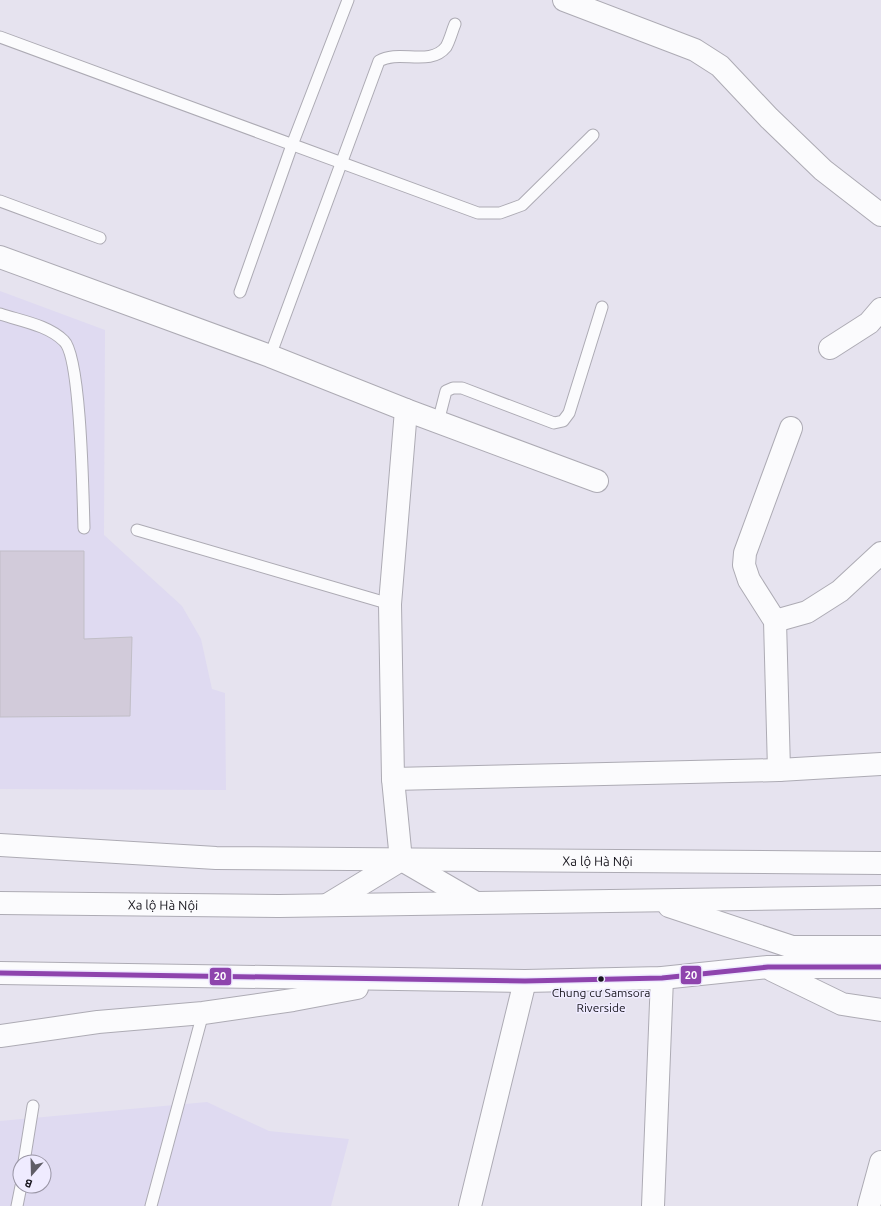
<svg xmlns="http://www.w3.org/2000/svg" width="881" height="1206" font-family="Ubuntu,sans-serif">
	<rect width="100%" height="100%" fill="#e6e3ef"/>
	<!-- built -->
	<g fill="#dfdaf1" fill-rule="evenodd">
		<polygon points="0,291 105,330 104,535 182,606 201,639 212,689 225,693 226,790 0,789"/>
		<path d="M207,1102L269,1131L349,1139L331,1206H0V1121ZM20,1162H44V1186H20Z"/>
	</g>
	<!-- building -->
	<polygon fill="#d2cbda" stroke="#c1bec7" points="0,551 84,551 84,639 132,637 130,716 0,717"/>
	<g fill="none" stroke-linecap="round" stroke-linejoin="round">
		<!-- service casing -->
		<g stroke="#adabb4" stroke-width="13">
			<g id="service">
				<polyline points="0,37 478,213 500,213 522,205 593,135"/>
				<polyline points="0,201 100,238"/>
				<polyline points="240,292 292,145 348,0"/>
				<path d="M0,314C21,321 48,325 64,341C81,357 83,498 84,528"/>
				<path d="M270,356L379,61C399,49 430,67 446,47C450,40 452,31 455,24"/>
				<polyline points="438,422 446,391 453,388 462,388 554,423 563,421 569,413 602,307"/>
				<polyline points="137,530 390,604"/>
				<polyline points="24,1162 33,1106"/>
				<polyline points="17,1206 21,1186"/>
				<polyline points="151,1206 203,1013"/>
			</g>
		</g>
		<!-- minor casing -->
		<g stroke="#adabb4" stroke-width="24">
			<g id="minor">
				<polyline points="564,0 695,50 720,66 769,118 823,170 881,215"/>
				<polyline points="0,257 270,356 406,410 390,604 393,779 401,860"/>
				<polyline points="830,348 869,323 881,309"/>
				<polyline points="406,410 597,481"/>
				<polyline points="775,621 807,612 840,591 881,553"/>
				<polyline points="779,770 775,621 749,580 744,565 745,553 791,428"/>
				<polyline points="393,779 779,770 881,764"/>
				<polyline points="470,1206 525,981"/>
				<polyline points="653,1206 662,978"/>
				<polyline points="869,1206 881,1162"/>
			</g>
		</g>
		<!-- trunk casing -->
		<g stroke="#adabb4" stroke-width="24">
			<g id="trunk">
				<path id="s1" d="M0,845L216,858L881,863"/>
				<polyline points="402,860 476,903"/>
				<path id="s2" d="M0,903L279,906L881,897"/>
				<polyline points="327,905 401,860"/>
				<polyline points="669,906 792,947 881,947"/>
				<polyline points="772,970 842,1004 881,1010"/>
				<polyline points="0,973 525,981 662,978 768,967 881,967"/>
				<polyline points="0,1036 98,1022 203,1013 293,1000 357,988"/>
			</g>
		</g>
		<!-- service -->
		<use href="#service" stroke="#fbfbfd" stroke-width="11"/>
		<!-- minor -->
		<use href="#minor" stroke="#fbfbfd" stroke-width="22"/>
		<!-- trunk -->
		<use href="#trunk" stroke="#fbfbfd" stroke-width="22"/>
		<!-- bus-1 casing -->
		<g stroke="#efebff" stroke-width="8">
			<polyline id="bus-1" points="0,973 525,981 662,978 768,967 881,967"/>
		</g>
		<!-- bus-1 -->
		<use href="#bus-1" stroke="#8e44ad" stroke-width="5"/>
	</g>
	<!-- markers -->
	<circle fill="#17151d" stroke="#efebff" stroke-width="1.5" cx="601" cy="979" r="3.5"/>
	<g text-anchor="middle" stroke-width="3" stroke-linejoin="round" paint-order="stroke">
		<!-- bus labels -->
		<g font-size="12" fill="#17151d" stroke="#efebff">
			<text x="601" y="997">Chung cư Samsora<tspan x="601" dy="15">Riverside</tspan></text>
		</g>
		<!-- street labels -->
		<g font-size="13" fill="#17151d" stroke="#efebff">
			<text dy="5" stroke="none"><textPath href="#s1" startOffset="598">Xa lộ Hà Nội</textPath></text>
			<text dy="5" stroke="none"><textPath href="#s2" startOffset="163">Xa lộ Hà Nội</textPath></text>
		</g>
	</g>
	<g stroke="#efebff" stroke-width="1.5">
		<rect x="680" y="965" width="22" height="20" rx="4" fill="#8e44ad"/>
		<rect x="209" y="967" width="23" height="19" rx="4" fill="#8e44ad"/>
	</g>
	<g font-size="11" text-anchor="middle" font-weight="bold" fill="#fff">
		<text x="691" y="979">20</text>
		<text x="220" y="980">20</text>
	</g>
	<!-- north arrow -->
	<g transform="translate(32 1174) rotate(200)"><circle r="19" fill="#efebff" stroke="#9995a5"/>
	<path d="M0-3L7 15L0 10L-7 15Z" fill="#5f5d66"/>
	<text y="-6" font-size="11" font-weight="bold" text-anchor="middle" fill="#17151d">B</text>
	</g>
</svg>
